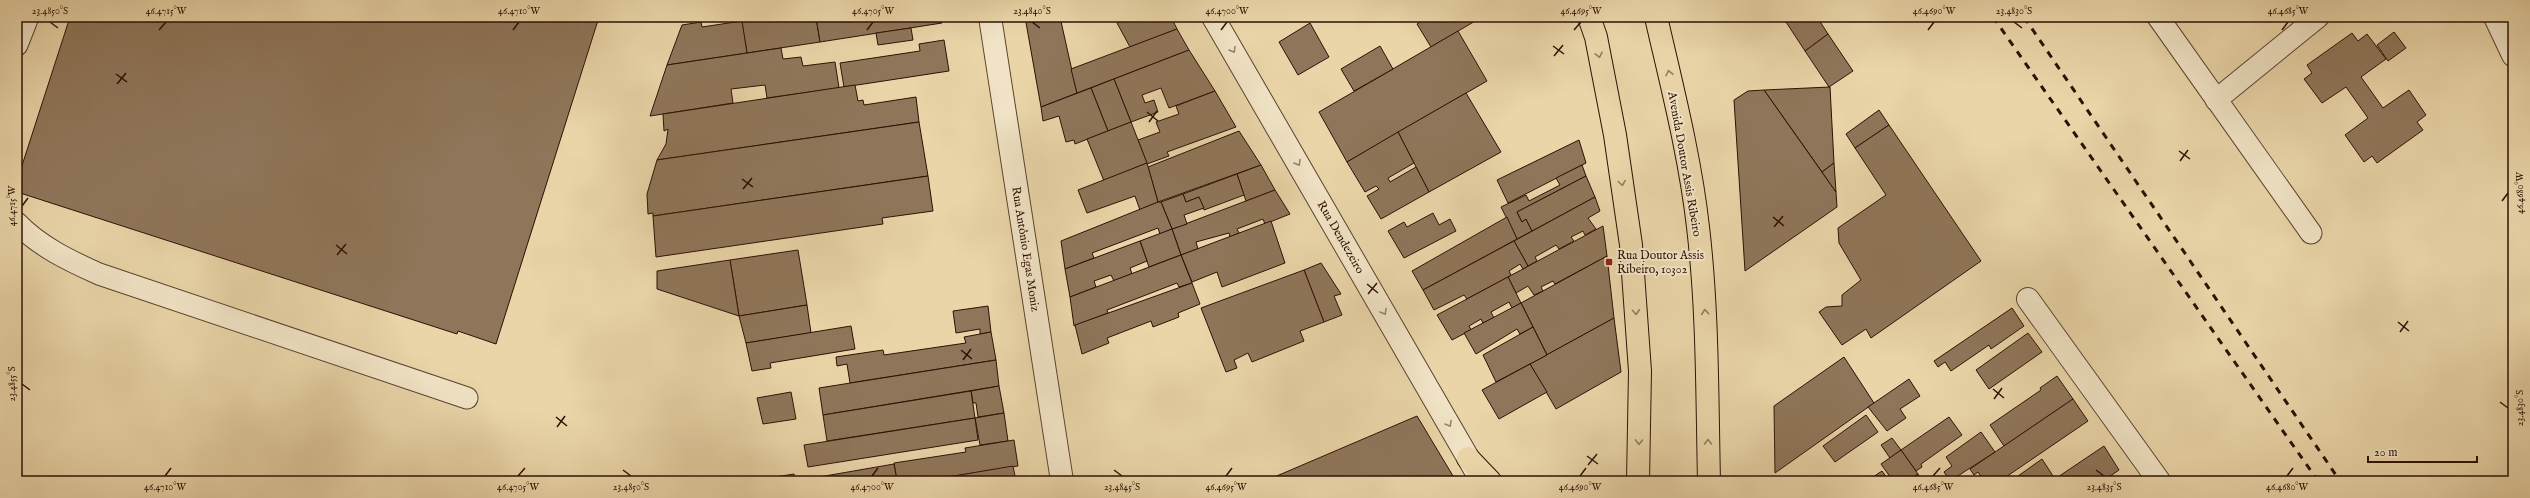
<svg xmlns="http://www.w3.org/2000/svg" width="2530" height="498" font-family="'IM FELL English',serif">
	<rect width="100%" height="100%" fill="#e9d5a8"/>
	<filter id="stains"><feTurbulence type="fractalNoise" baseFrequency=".005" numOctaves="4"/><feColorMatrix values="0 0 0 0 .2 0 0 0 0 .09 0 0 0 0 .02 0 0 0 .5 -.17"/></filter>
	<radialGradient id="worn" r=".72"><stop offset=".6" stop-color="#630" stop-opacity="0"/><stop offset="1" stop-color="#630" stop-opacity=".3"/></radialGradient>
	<!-- building -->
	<g fill="#8f765a" stroke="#2e1005">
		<polygon points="70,17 599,17 496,344 458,331 457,334 17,192 17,181"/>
		<polygon points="761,17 762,20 778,17 816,17 820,42 747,53 741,18"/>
		<polygon points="816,17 941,17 942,23 820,42"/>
		<polygon points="1025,17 1060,17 1077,93 1041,107"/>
		<polygon points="1118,17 1171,17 1177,29 1130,47 1117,23 1120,22"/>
		<polygon points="1429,17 1482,17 1431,47 1417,24"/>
		<polygon points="1793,17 1817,17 1828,34 1805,51 1786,22"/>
		<polygon points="742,21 747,53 667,65 682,25 701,22 702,27"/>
		<polygon points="1310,23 1329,57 1298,75 1279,42"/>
		<polygon points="911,28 913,40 878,45 876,33"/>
		<polygon points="1177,29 1189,50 1077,93 1071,69"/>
		<polygon points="1458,31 1487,81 1347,162 1319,112"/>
		<polygon points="2394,32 2406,48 2388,61 2377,45"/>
		<polygon points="2352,33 2358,41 2367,34 2386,59 2361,77 2383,108 2409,90 2426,115 2417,122 2423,130 2377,163 2372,156 2364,162 2345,135 2368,118 2346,87 2322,103 2304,79 2312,73 2307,65"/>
		<polygon points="1828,34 1853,71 1829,87 1805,51"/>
		<polygon points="944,40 949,71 844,87 840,63 920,51 919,44"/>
		<polygon points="1380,46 1393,69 1354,91 1341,69"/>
		<polygon points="781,48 783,59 801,57 803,66 835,62 839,88 767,98 765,85 731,89 733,103 650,116 667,65"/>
		<polygon points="1189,50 1215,91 1169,108 1161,88 1142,95 1145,103 1154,100 1158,112 1131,122 1114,79"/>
		<polygon points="1114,79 1131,122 1108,131 1091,88"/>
		<polygon points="855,85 858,101 863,100 864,105 916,97 919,122 657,160 666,144 668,129 664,131 663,114"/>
		<polygon points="1830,87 1834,163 1822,172 1764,90"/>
		<polygon points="1091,88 1108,131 1075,144 1074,140 1066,142 1059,116 1043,121 1041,107"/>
		<polygon points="1764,90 1836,192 1837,207 1745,271 1734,100 1748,91"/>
		<polygon points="1215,91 1236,127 1167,152 1169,156 1147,164 1138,140 1160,132 1156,122 1179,114 1176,106"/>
		<polygon points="1466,93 1501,152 1429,192 1398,132"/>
		<polygon points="1879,110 1889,125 1855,148 1846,134"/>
		<polygon points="919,122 928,176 653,216 653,213 648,214 647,194 657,160"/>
		<polygon points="1131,122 1147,163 1104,181 1087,139"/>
		<polygon points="1889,125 1981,261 1871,338 1866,329 1842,345 1819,312 1826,307 1842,306 1842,295 1861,280 1839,243 1838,228 1886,195 1855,148"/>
		<polygon points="1239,131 1261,165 1158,202 1148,167"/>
		<polygon points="1398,132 1414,163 1388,178 1390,182 1416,167 1429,192 1381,219 1367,196 1379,189 1376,186 1365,192 1347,162"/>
		<polygon points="1579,140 1586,163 1508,203 1497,180"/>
		<polygon points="1147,163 1158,202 1140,210 1135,196 1087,213 1078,190"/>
		<polygon points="1834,163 1836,192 1822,172"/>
		<polygon points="1261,165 1275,190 1246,201 1237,174"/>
		<polygon points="1582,165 1586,176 1517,212 1522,222 1526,219 1532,231 1517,239 1501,207 1526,195 1529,201 1560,185 1556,178"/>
		<polygon points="1237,174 1244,195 1204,210 1199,197 1186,202 1183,194"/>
		<polygon points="928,176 933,211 882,218 883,224 656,257 653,216"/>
		<polygon points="1586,176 1595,197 1532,231 1526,219 1522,222 1517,212"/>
		<polygon points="1275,190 1290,214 1265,224 1263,219 1237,229 1239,233 1230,237 1229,233 1196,242 1198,249 1181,255 1172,229"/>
		<polygon points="1183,194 1186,202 1199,197 1204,208 1184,215 1187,224 1172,229 1161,202"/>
		<polygon points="1595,197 1600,211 1588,218 1596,229 1585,235 1583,231 1571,237 1574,241 1559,249 1556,245 1535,257 1537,261 1528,266 1514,241"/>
		<polygon points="1158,202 1161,202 1172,229 1160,234 1158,228 1092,253 1094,258 1065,269 1061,241"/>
		<polygon points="1433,213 1439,225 1450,219 1456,231 1404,258 1388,231 1404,222 1407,227"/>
		<polygon points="1507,217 1517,239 1423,290 1412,271"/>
		<polygon points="1271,221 1285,263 1222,287 1217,272 1192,282 1181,255"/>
		<polygon points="1603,226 1607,256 1555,284 1553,281 1541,287 1543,291 1534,295 1528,286 1516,293 1508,277"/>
		<polygon points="1172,229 1181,255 1149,267 1140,241"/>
		<polygon points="1140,241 1147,261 1130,268 1132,274 1114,281 1111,275 1094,281 1096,287 1070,297 1065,269"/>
		<polygon points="1514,241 1528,266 1523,269 1520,264 1509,271 1511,275 1508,277 1467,299 1464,295 1434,310 1423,290"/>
		<polygon points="798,250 807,305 739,316 730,260"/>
		<polygon points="1181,255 1192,283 1179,287 1177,283 1107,310 1108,313 1074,326 1070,297"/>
		<polygon points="1607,256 1614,318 1547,355 1521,303"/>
		<polygon points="730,260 739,316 657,289 657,271"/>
		<polygon points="1321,263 1341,294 1334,296 1342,315 1324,322 1304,270"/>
		<polygon points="1304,270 1324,322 1300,331 1304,341 1252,362 1248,353 1234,360 1237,368 1226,372 1201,308"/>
		<polygon points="1508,277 1521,303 1512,308 1509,302 1491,312 1494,318 1483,323 1481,319 1469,326 1471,330 1452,340 1437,315"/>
		<polygon points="1192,283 1200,304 1178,313 1179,317 1153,327 1151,321 1107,338 1109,343 1082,354 1075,325"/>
		<polygon points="1521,303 1533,327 1520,334 1517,329 1476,354 1464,333"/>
		<polygon points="807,305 811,333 746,343 739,316"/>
		<polygon points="988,306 991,332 980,334 980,329 956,333 953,311"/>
		<polygon points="2012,308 2024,326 1991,349 1989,345 1951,371 1945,362 1938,367 1934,361"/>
		<polygon points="1614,318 1621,372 1556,409 1530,364"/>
		<polygon points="851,326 855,349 770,363 771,368 752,371 746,343"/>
		<polygon points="1533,327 1547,355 1496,382 1483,355"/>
		<polygon points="991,332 996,360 850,383 847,364 837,366 836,357 883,350 884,355 966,343 964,337"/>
		<polygon points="2028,333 2042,352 1989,389 1976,370"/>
		<polygon points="1844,357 1874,403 1775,473 1774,406"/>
		<polygon points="996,360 999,386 823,415 819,388"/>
		<polygon points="1530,364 1547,392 1499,419 1482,390"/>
		<polygon points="2057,376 2073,399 2004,446 1990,425 2041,390 2040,388"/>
		<polygon points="1909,379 1920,396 1900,409 1906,418 1887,431 1868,407"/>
		<polygon points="999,386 1004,413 978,417 976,403 973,403 971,391"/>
		<polygon points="971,391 975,418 827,441 823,415"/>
		<polygon points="791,392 796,419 763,424 757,398"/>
		<polygon points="2073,399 2088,421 2000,481 1984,481 1978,472 1974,475 1970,469"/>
		<polygon points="1004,413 1008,441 980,445 975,418"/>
		<polygon points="1866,415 1878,432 1835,462 1823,446"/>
		<polygon points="1417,416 1456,481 1265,481"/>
		<polygon points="1949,417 1962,435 1921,464 1922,467 1916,471 1901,450"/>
		<polygon points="975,418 978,440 808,467 804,445"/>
		<polygon points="1981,432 1995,452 1950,481 1944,472 1952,466 1946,457"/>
		<polygon points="1892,438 1901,450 1890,458 1881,445"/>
		<polygon points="1014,440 1018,466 924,481 897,481 894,463 966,452 965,448"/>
		<polygon points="2104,446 2119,470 2103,481 2052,481"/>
		<polygon points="1901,450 1918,474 1907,481 1893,481 1881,464"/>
		<polygon points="2042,459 2055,479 2011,481"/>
		<polygon points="894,464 897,481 820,481 819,477"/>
		<polygon points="1013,466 1016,481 924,481"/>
		<polygon points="1882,471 1889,481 1867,481"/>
		<polygon points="794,474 796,481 776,481 775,477"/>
		<polygon points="1918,474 1922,481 1907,481"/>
	</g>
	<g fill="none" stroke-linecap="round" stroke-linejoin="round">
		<!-- service casing -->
		<g stroke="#5d412e" stroke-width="23">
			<g id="service">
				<polyline points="2158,17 2311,233"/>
				<polyline points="17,45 28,17"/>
				<polyline points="2216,100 2318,17"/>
				<path d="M17,223C40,247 70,261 99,274L467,398"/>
			</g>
		</g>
		<!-- minor casing -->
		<g stroke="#5d412e" stroke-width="24">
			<g id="minor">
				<polyline points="990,17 1062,481"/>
				<polyline points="1213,17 1478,475"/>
				<polyline points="2028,299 2159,481"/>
			</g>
		</g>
		<!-- tertiary casing -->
		<g stroke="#5d412e" stroke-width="24">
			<polyline id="tertiary" points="2495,17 2513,55"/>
		</g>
		<!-- primary casing -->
		<g stroke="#2e1005" stroke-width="24">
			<g id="primary">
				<polyline points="1589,17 1596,37 1615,135 1631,245 1640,371 1638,481"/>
				<path d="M1656,17C1672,87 1690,156 1698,227C1708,312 1707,396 1709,481"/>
				<polyline points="1468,458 1490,481"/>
			</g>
		</g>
		<!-- service -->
		<use href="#service" stroke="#f1e4c6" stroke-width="21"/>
		<!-- minor -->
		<use href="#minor" stroke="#f1e4c6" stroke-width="22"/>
		<!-- tertiary -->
		<use href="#tertiary" stroke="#f1e4c6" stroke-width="22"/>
		<!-- primary -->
		<use href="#primary" stroke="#e9d5a8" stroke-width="22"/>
		<!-- rail -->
		<g stroke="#2e1005" stroke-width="3" stroke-dasharray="7 7" stroke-linecap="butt">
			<polyline points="1993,17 2318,481"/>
			<polyline points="2024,17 2340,481"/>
		</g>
	</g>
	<!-- one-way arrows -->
	<defs><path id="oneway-chevron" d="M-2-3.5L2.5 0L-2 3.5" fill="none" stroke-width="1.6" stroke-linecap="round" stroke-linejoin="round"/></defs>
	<g stroke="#99856f">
		<use href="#oneway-chevron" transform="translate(1233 50) rotate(59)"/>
		<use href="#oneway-chevron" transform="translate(1298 163) rotate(60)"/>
		<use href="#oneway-chevron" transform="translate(1384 312) rotate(60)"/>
		<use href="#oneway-chevron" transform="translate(1449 424) rotate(60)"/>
	</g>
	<g stroke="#957c5f">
		<use href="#oneway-chevron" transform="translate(1599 55) rotate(78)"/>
		<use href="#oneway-chevron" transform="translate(1669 73) rotate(-103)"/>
		<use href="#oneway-chevron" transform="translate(1622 183) rotate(82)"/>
		<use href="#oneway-chevron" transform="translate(1636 312) rotate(86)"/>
		<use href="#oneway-chevron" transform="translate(1705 312) rotate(-95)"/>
		<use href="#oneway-chevron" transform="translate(1639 442) rotate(91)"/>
		<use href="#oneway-chevron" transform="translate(1708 442) rotate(-91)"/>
	</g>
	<!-- ticks -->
	<path fill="none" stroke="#2e1005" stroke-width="1.5" d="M50,22L58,28M1032,22L1040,28M2014,22L2022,28M159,30L166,22M513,30L519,22M867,30L873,22M1221,30L1227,22M1574,30L1581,22M1928,30L1934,22M2282,30L2288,22M1553,46L1564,54M1554,56L1563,45M116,74L127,82M117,84L126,73M1147,112L1158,121M1149,122L1157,111M2179,151L2190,159M2180,161L2188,150M742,179L753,187M743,189L752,178M2502,201L2508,193M22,206L28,198M1773,217L1784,226M1774,227L1783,216M336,245L347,254M337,255L346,244M1367,284L1378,293M1368,294L1377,283M2398,322L2409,331M2400,332L2408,321M961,350L972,359M963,360L971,349M22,384L30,390M1993,389L2004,398M1994,399L2002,388M2500,402L2508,408M556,417L567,426M557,427L565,416M1587,456L1598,464M1588,465L1597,454M623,470L631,476M1114,470L1122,476M2096,470L2104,476M165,476L171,468M518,476L525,468M872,476L878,468M1226,476L1232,468M1580,476L1586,468M1933,476L1940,468M2287,476L2293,468"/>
	<!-- markers -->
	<rect fill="#8f2418" stroke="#f1e4c6" stroke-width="1.5" x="1605" y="258" width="8" height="8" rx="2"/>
	<g text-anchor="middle" stroke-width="4" stroke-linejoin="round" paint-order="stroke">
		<!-- street labels -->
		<g font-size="12" fill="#2e1005" stroke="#f1e4c6">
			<text transform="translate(1685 164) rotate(80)" y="4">Avenida Doutor Assis Ribeiro</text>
			<text transform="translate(1341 237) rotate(60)" y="4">Rua Dendezeiro</text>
			<text transform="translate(1026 249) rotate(81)" y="4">Rua Antônio Egas Moniz</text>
		</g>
		<!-- poi labels -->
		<g font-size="12" fill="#2e1005" stroke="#f1e4c6" text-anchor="start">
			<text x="1617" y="259">Rua Doutor Assis<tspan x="1617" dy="14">Ribeiro, 10302</tspan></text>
		</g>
	</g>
	<!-- margin -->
	<rect width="2530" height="498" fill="none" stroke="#e9d5a8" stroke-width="44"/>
	<!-- scale -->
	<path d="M2368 456v6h109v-6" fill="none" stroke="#2e1005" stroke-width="2"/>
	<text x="2374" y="456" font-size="12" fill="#2e1005" stroke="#f1e4c6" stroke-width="3" paint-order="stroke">20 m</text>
	<rect x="22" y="22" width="2486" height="454" fill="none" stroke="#2e1005" stroke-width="1.5"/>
	<g font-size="10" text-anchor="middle" fill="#2e1005">
		<text x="50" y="14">23.4850°S</text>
		<text x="166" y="14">46.4715°W</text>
		<text x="519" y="14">46.4710°W</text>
		<text x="873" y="14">46.4705°W</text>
		<text x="1032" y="14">23.4840°S</text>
		<text x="1227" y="14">46.4700°W</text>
		<text x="1581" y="14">46.4695°W</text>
		<text x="1934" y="14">46.4690°W</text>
		<text x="2014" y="14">23.4830°S</text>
		<text x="2288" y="14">46.4685°W</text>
		<text transform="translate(2519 193) rotate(-90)" y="4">46.4680°W</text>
		<text transform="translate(11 206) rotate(-90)" y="4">46.4715°W</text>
		<text transform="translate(11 384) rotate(-90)" y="4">23.4855°S</text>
		<text transform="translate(2519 408) rotate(-90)" y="4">23.4830°S</text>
		<text x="165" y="490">46.4710°W</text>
		<text x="518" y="490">46.4705°W</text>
		<text x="631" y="490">23.4850°S</text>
		<text x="872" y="490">46.4700°W</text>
		<text x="1122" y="490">23.4845°S</text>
		<text x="1226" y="490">46.4695°W</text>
		<text x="1580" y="490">46.4690°W</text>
		<text x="1933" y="490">46.4685°W</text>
		<text x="2104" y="490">23.4835°S</text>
		<text x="2287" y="490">46.4680°W</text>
	</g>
	<rect width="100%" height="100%" filter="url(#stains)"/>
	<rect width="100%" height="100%" fill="url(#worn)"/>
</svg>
